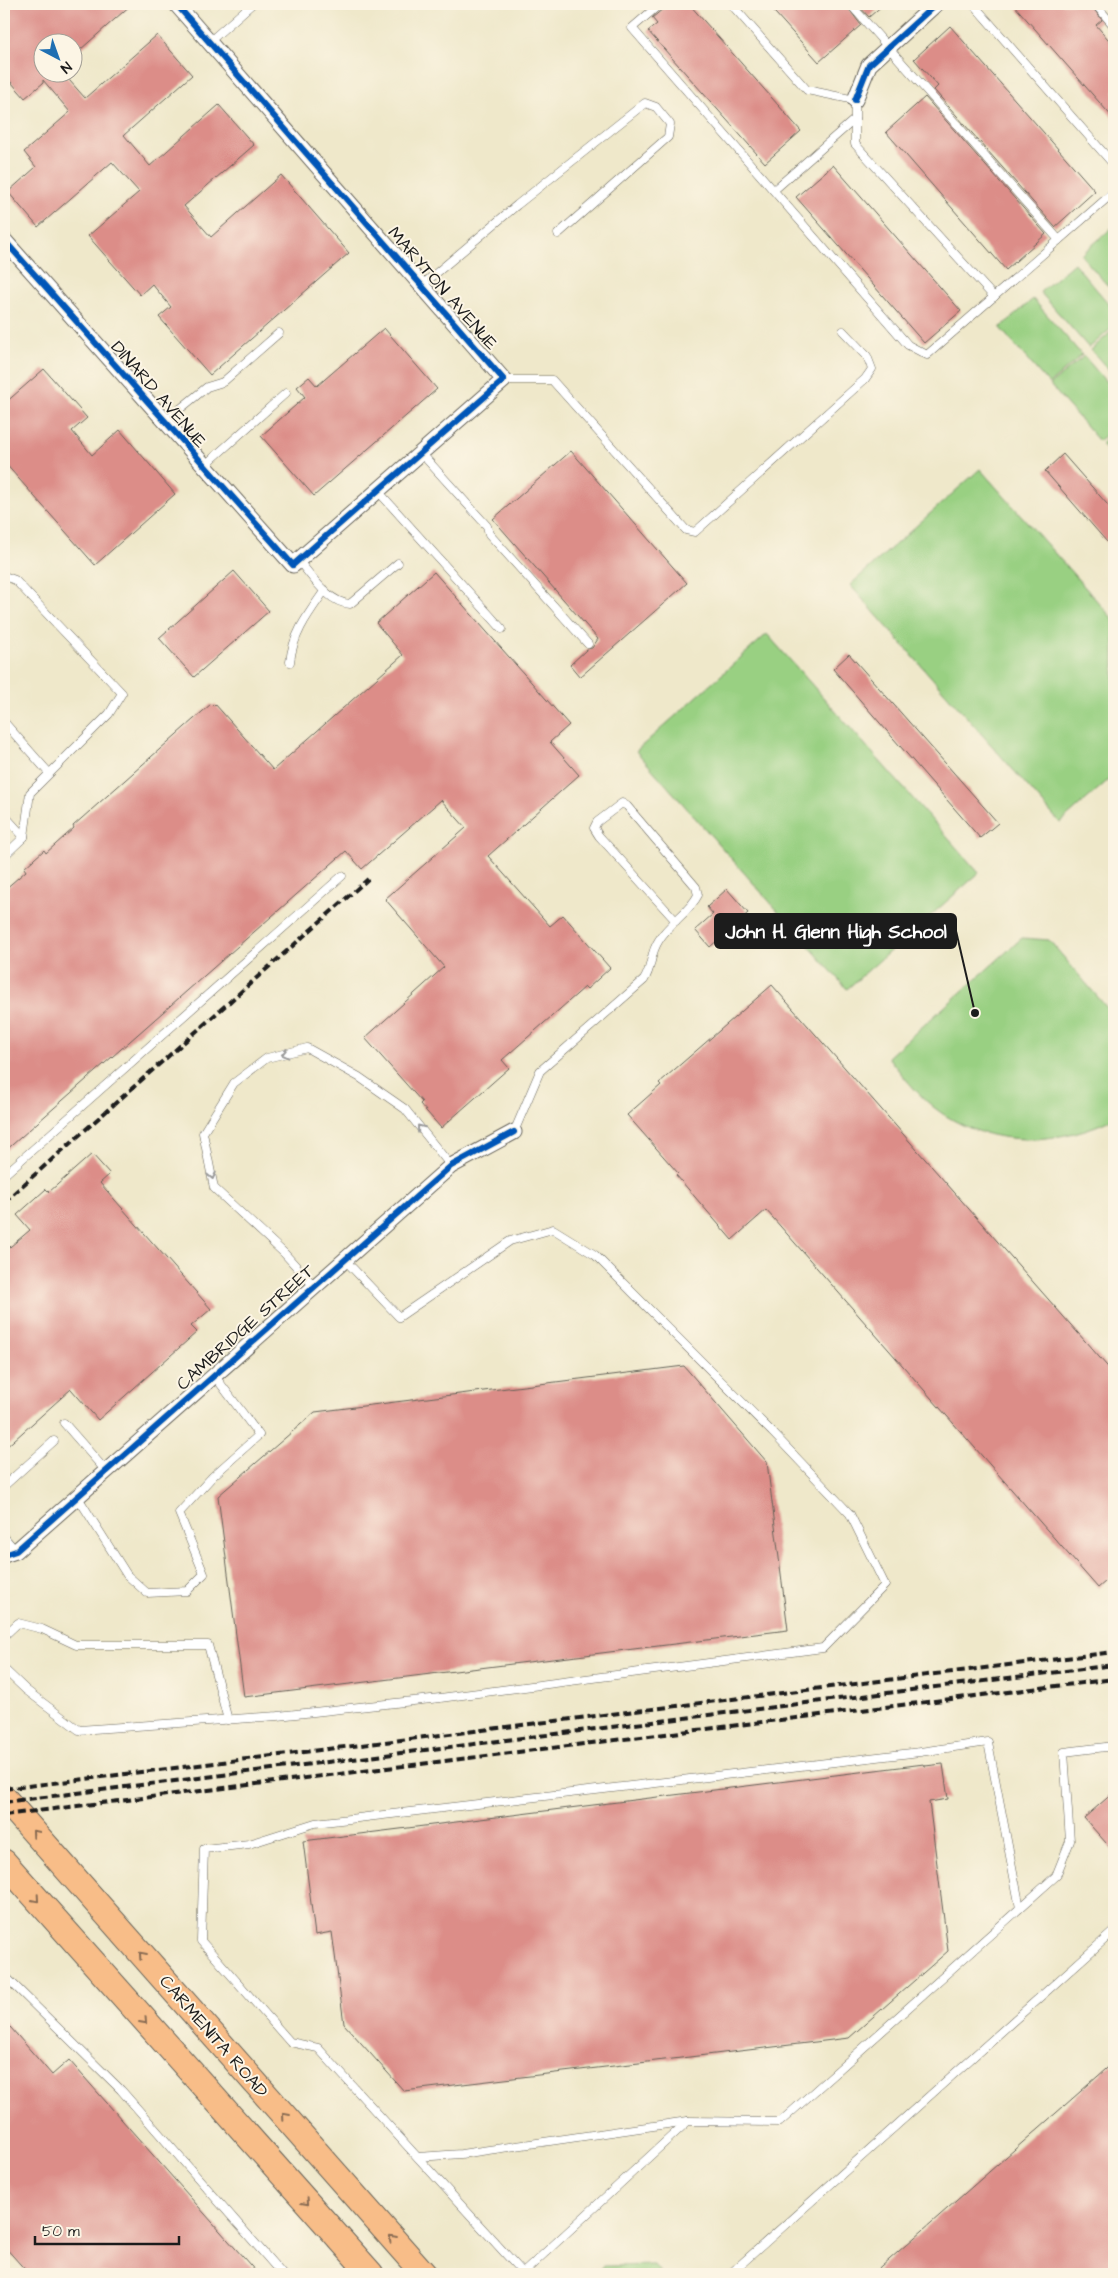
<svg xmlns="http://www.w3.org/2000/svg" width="1118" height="2278" font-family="'Architects Daughter',sans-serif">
	<rect width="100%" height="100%" fill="#fcf5e5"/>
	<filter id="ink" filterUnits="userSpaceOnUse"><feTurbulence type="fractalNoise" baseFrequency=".02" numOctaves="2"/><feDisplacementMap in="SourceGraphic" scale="10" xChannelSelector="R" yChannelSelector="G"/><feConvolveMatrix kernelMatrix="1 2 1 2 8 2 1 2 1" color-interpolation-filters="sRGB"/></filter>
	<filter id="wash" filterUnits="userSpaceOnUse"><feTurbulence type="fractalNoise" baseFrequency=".0096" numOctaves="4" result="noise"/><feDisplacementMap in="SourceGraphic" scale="20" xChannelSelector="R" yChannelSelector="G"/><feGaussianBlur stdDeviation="1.12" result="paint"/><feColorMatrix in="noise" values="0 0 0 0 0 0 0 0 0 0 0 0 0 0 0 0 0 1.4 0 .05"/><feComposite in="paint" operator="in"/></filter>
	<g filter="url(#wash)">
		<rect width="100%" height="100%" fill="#efe8ca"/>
		<!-- green -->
		<g fill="#99d082" stroke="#5a764f">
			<polygon points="1114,226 1114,293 1081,255"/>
			<polygon points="1074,263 1114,310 1114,326 1089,348 1040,292"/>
			<polygon points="1033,299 1082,355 1049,384 1000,328"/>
			<polygon points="1114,329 1114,376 1091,350"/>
			<polygon points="1084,356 1114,391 1114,428 1099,441 1050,385"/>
			<polygon points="1114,432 1114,459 1101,444"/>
			<polygon points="980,469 1114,620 1114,775 1060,823 850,585"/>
			<polygon points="767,634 979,873 847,989 636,751"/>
			<path d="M1022,938L1049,940L1114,1016V1118C1065,1143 1002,1148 953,1120C926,1106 907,1081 888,1057Z"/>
			<polygon points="654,2265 662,2274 594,2274 604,2266"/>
		</g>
		<g id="blocks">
			<!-- building -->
			<g fill="#dc8d88">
				<polygon points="4,4 132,4 72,57 72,42 42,42 42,72 62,72 85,98 157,35 192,75 124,135 150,166 219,105 254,145 184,206 211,237 281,175 349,253 210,375 159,317 171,307 152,284 140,295 88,236 139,192 112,162 38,227 8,192 36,167 24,152 70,112 43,80 43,83 25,98 4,74"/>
				<polygon points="669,4 689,4 801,131 765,163 648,31 657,24 652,18"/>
				<polygon points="767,4 845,4 861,25 819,62"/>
				<polygon points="857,4 884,4 869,17"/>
				<polygon points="1013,4 1090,4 1102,20 1096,25 1114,46 1114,119"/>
				<polygon points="950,26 1095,191 1055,227 934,90 938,86 914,59"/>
				<polygon points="925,97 1046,234 1006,270 886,132"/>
				<polygon points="833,165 961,311 924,343 796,197"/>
				<polygon points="384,328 437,389 314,496 261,436 305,397 297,387 309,377 317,386"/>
				<polygon points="44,369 87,418 72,431 92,455 120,430 175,494 95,565 4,462 4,404"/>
				<polygon points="571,451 687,583 580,677 570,665 587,649 592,648 598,639 493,519"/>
				<polygon points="1063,454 1114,512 1114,550 1045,471"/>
				<polygon points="234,571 269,611 194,677 159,638"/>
				<polygon points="434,572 569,725 550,742 579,775 488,856 550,926 563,915 610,968 587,989 585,987 502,1060 509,1068 441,1128 420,1104 422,1102 365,1038 444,967 385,899 466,828 441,800 362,869 346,851 4,1152 4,890 26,871 24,868 44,850 46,853 74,828 73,826 211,704 213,706 215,704 273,770 403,655 376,623"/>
				<polygon points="849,654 998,823 980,838 833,669"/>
				<polygon points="727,889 748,913 710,947 695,930 713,914 707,907"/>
				<polygon points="772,985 1114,1374 1114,1574 1098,1588 766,1210 732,1240 676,1175 678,1173 627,1115 661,1085 659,1083"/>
				<polygon points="92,1154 110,1174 100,1183 211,1309 191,1326 197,1332 98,1420 71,1389 4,1449 4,1252 30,1230 17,1215 46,1189 49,1192"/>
				<polygon points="684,1366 767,1462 788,1630 244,1697 218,1496 315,1412"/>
				<polygon points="924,1764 925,1766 943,1764 948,1799 929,1802 948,1951 849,2038 404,2091 344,2024 332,1932 315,1935 303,1841"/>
				<polygon points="1114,1792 1114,1852 1084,1818"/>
				<polygon points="4,2020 52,2075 69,2060 258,2274 29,2274 4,2246"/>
				<polygon points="1114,2062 1114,2274 873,2274"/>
			</g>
		</g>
	</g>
	<g filter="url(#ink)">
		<use href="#blocks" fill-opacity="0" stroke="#666359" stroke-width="1"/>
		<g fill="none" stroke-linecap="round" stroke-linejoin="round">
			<!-- service casing -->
			<g stroke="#666359" stroke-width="9">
				<g id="service">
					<polyline points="660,4 632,28 908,345 927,355 1114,192"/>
					<polyline points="731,4 807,90 855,100 855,144 994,297"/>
					<polyline points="850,4 1059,240"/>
					<polyline points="973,4 1114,165"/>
					<polyline points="1095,4 1114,26"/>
					<polyline points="209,42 252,4"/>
					<polyline points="774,190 855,119"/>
					<polyline points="421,286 517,205 645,103 656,107 670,124 668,137 558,234"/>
					<polyline points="504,380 552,380 686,530 695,532 865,379 872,369 867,356 843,331"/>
					<polyline points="164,422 207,387 223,382 279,333"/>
					<polyline points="421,453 487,526 489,534 588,644"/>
					<polyline points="203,467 286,393"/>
					<polyline points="378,491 502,629"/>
					<path d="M298,560C311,575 328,603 350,604L398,563"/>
					<polyline points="4,576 15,580 122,693 109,714 30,793 24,837 4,856"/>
					<path d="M290,662C293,633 309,613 325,590"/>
					<polyline points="4,722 49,773"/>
					<polyline points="4,815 24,837"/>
					<path d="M514,1132L540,1071L644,980C653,966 649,955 659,940C669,923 689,913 698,895L696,887L627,806L622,803L597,822L594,828L599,836L676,921"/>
					<polyline points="4,1175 342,876"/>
					<polyline points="314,1286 284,1253 214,1188 203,1133 234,1083 267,1058 307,1048 359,1077 405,1109 451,1166"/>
					<polyline points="64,1423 106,1471"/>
					<polyline points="4,1486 54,1441"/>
					<polyline points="77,1496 127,1575 147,1593 187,1591 204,1574 179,1513 213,1476 259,1435 214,1375"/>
					<polyline points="4,1537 16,1551"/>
					<polyline points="4,1636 18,1623 42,1629 76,1645 208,1645 228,1720"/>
					<polyline points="4,1669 26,1690 79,1730 278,1716 440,1698 823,1648 885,1585 850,1514 772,1432 595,1255 553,1229 510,1241 399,1317 344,1259"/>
					<polyline points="4,1975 121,2090 282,2274"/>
					<polyline points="418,2157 461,2154 688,2121"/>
					<polyline points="523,2273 318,2048 290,2042 201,1941 204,1849 249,1844 315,1823 920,1752 988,1742 1020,1908"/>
					<polyline points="522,2274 688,2121 780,2122 1056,1876 1070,1841 1064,1752 1114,1746"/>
					<polyline points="730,2274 1114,1931"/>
				</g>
			</g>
			<!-- minor casing -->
			<g stroke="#666359" stroke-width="17">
				<g id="minor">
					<polyline points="855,100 869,65 936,4"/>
					<polyline points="4,240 293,565 504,380 176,4"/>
					<polyline points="4,1555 16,1551 451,1166 514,1132"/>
				</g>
			</g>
			<!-- primary casing -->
			<g stroke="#666359" stroke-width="27">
				<g id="primary">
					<polyline points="4,1798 424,2274"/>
					<polyline points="4,1862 371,2274"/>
				</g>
			</g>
			<!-- service -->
			<use href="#service" stroke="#fff" stroke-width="8"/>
			<!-- minor -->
			<use href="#minor" stroke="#fff" stroke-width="15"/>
			<!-- primary -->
			<use href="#primary" stroke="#f8bd88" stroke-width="25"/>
			<!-- rail -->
			<g stroke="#1c1c1c" stroke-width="4" stroke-dasharray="8 4" stroke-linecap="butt">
				<polyline points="4,1202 368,879"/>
				<polyline points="4,1789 1114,1652"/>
				<polyline points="4,1802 1114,1665"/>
				<polyline points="4,1815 1114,1679"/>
			</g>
			<!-- cycleway casing -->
			<g stroke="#fcf5e5" stroke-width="9">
				<g id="cycleway">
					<polyline points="855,100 869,65 936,4"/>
					<polyline points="4,240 293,565 504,380 176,4"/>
					<polyline points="4,1555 16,1551 451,1166 514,1132"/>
				</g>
			</g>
			<!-- cycleway -->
			<use href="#cycleway" stroke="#0057b8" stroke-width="6"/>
		</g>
		<!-- one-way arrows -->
		<defs><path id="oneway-chevron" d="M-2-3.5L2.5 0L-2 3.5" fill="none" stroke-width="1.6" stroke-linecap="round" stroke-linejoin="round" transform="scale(1.25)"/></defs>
		<g stroke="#999">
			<use href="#oneway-chevron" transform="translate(285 1054) rotate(167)"/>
			<use href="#oneway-chevron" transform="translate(420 1128) rotate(-129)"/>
			<use href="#oneway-chevron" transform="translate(212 1176) rotate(78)"/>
		</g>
		<g stroke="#8a6c52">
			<use href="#oneway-chevron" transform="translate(35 1833) rotate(-131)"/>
			<use href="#oneway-chevron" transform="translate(36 1899) rotate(49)"/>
			<use href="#oneway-chevron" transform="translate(142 1955) rotate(-131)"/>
			<use href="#oneway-chevron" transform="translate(144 2021) rotate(48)"/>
			<use href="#oneway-chevron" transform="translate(285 2116) rotate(-131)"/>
			<use href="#oneway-chevron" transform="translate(306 2202) rotate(48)"/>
			<use href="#oneway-chevron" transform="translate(392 2238) rotate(-131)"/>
		</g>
	</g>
	<g text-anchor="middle" stroke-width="4" stroke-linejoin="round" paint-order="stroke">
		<!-- street labels -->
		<g font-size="18" fill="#1c1c1c" stroke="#fcf5e5">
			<text transform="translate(443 288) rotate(49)" y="6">MARYTON AVENUE</text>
			<text transform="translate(159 394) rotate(49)" y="6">DINARD AVENUE</text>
			<text transform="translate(245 1327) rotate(-42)" y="6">CAMBRIDGE STREET</text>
			<text transform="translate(214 2036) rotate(49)" y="6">CARMENITA ROAD</text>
		</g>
	</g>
	<!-- callouts -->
	<path fill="none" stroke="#1c1c1c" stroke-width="2" d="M975 1013L956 931"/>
	<circle fill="#1c1c1c" stroke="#fcf5e5" stroke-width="2" cx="975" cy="1013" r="5"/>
	<rect fill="#1c1c1c" stroke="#1c1c1c" stroke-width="2" x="715" y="914" width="241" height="34" rx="5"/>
	<g font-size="19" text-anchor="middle" font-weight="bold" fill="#fff">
		<text x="836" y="938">John H. Glenn High School</text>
	</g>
	<!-- margin -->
	<rect width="1118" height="2278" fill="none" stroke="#fcf5e5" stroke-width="20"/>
	<!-- north arrow -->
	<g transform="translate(58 58) rotate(139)"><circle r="24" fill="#fcf5e5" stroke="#a29e95"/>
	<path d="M0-4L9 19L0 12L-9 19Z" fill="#1f6fb2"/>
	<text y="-8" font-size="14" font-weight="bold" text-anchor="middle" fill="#1c1c1c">N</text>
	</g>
	<!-- scale -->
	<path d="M35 2236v8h144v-8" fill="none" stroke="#1c1c1c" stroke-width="2.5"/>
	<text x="42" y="2236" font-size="15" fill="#1c1c1c" stroke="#fcf5e5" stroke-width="4" paint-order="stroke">50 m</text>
</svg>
